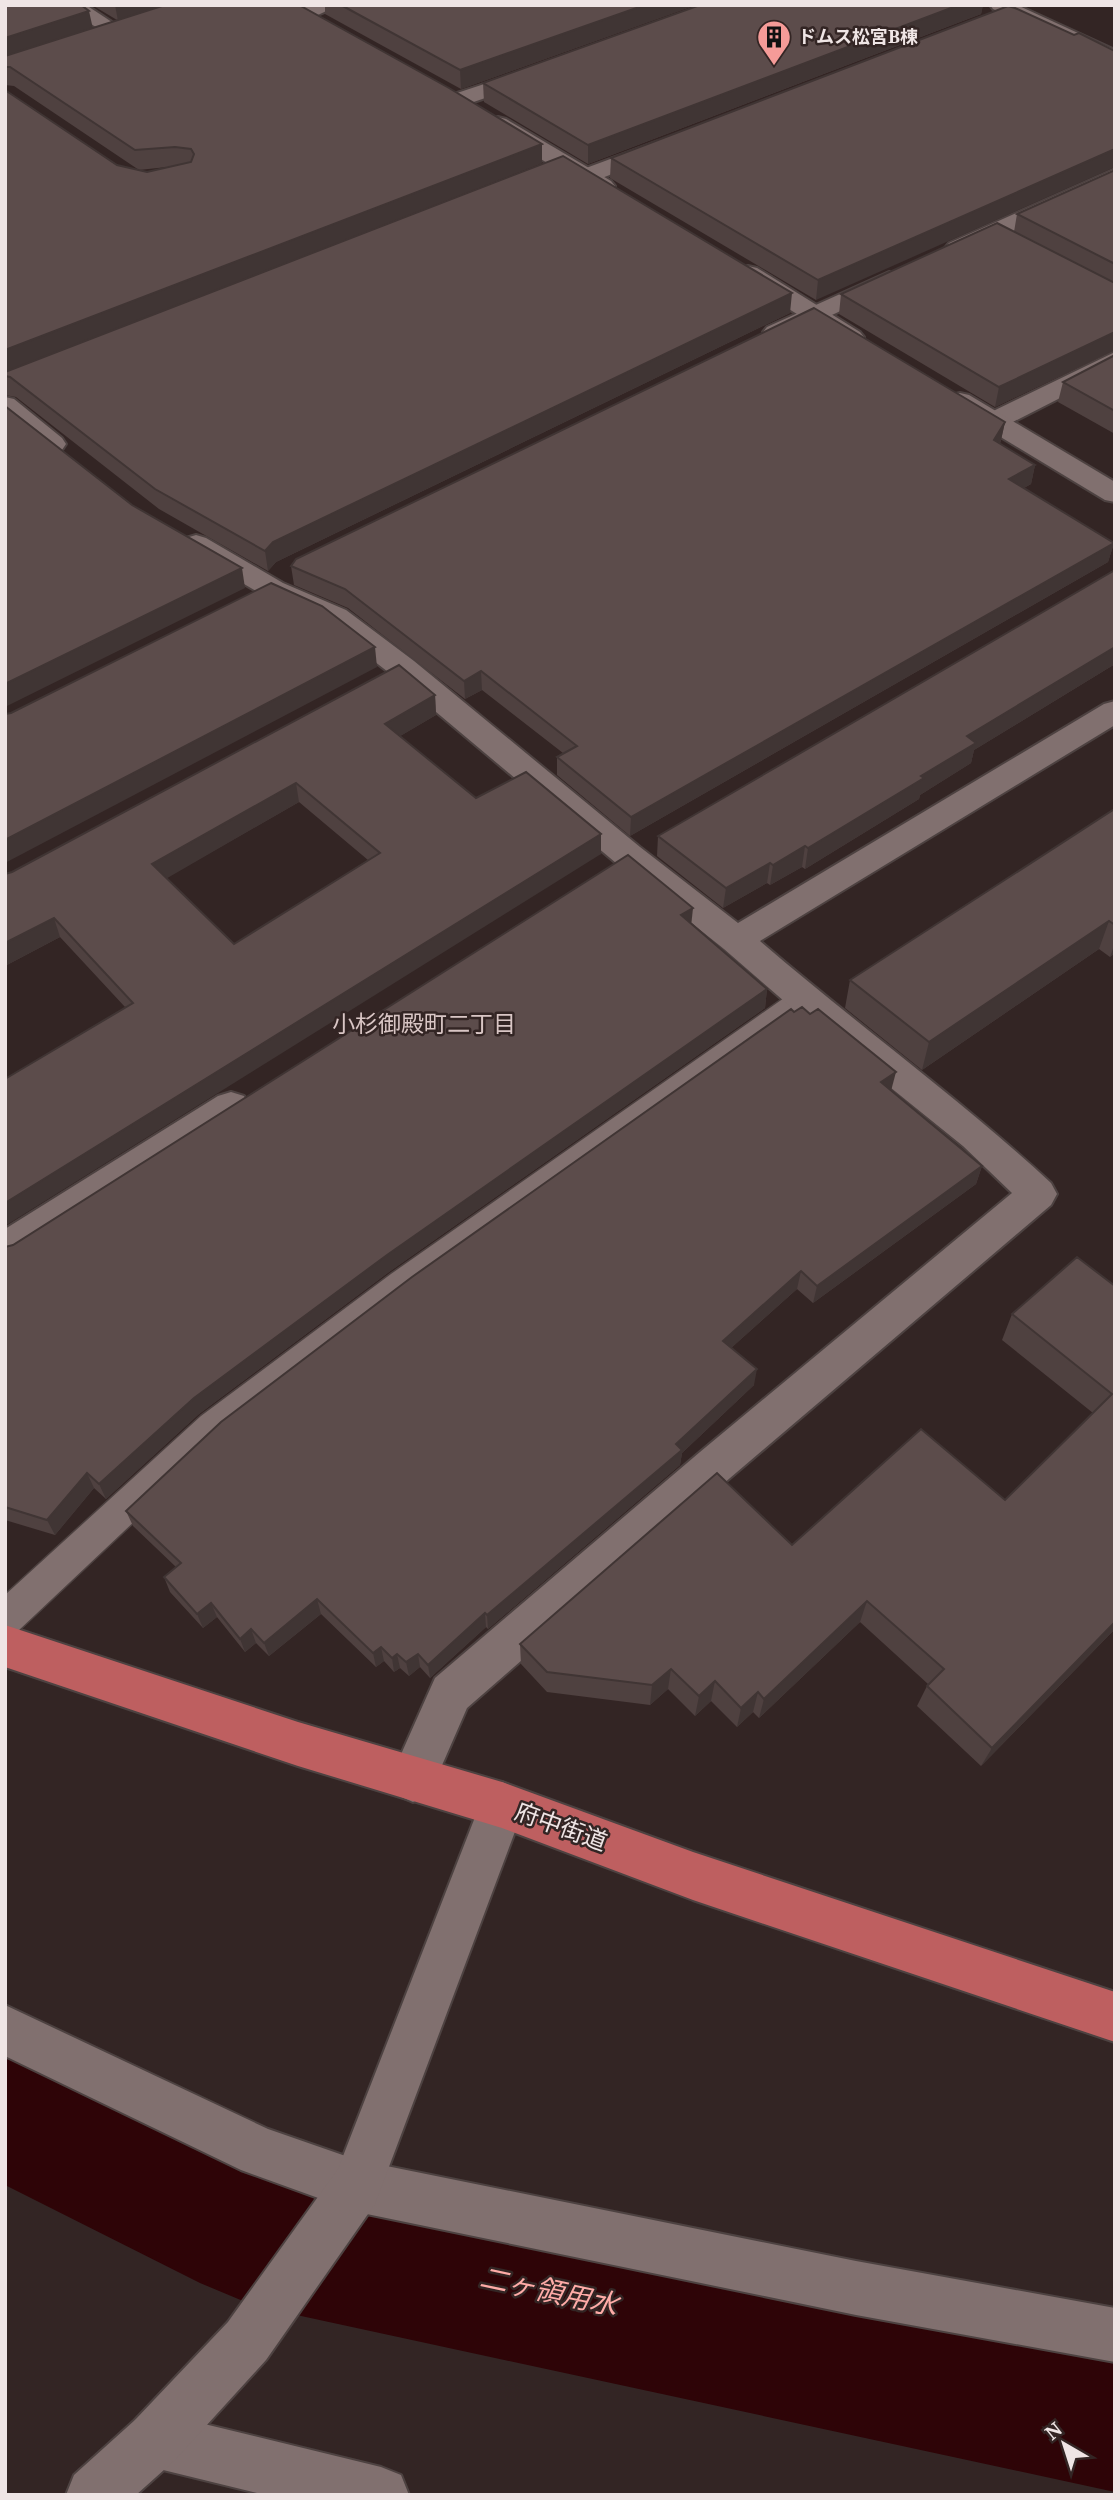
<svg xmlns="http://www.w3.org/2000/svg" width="1120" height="2500" font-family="'Noto Serif','Noto Sans JP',serif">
	<rect width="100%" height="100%" fill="#332524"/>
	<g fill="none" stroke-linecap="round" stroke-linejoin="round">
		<!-- river -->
		<polygon fill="#2e0407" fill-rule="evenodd" points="5,2030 58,2052 268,2153 1115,2328 1115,2492 255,2306 200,2283 5,2185"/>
		<!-- service casing -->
		<g stroke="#4d4241" stroke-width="3">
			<polygon id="service" points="804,988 814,991 818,999 814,1007 413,1292 225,1436 18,1631 5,1636 5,1595 201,1416 391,1274 794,991"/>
		</g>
		<!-- pedestrian casing -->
		<g stroke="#4d4241" stroke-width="4">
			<g id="pedestrian">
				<polygon points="5,2005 268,2129 357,2160 856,2261 1115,2308 1115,2362 856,2315 357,2212 241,2170 5,2056"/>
				<polygon points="155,2412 381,2467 401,2475 409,2495 265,2495 155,2468 135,2460 127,2440 135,2420"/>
			</g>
		</g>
		<!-- minor casing -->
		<g stroke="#4d4241" stroke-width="4">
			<g id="minor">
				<polygon points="61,5 86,5 127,32 124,36 110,36"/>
				<path d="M304,5H334C326,14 306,20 294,17L291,13L294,9Z"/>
				<polygon points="990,5 1017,5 1115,50 1115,64 993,9"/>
				<polygon points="533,68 541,69 544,74 541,79 459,107 451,105 448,100 451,95"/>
				<polygon points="659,141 667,143 670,148 667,153 594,181 578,181 575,176 578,171"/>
				<polygon points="1115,169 1115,185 965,253 957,255 949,253 945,248 949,243"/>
				<polygon points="889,272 898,274 901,279 898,284 785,337 776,340 767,337 763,332 767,327"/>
				<polygon points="1115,352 1115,370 1003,427 994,429 985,427 981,421 985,415"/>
				<path d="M5,397L14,399L62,438L66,444L62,450C40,455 22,432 5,418Z"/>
				<path d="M196,535L206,538L283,583L346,610L414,661L640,847L738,923L1104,704L1115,701V725L760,941C856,1024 958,1097 1051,1183L1057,1194L1051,1205L730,1478L467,1708L429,1795L413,1802L397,1795L390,1779L435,1678L700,1452L1012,1193L963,1146L792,1008L724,949L616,863L392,675L326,624L263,595L186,550L182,544L186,538Z"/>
				<polygon points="231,1092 244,1096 249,1106 244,1116 19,1260 5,1265 5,1229 218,1096"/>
				<polygon points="502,1782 518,1789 525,1805 375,2204 266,2360 175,2460 136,2495 66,2495 74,2475 135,2420 228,2322 338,2169 486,1789"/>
			</g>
		</g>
		<!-- tertiary casing -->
		<g stroke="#4d4241" stroke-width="4">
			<g id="tertiary">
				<polygon points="498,117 506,119 611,181 615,186 611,191 595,191 490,129 487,124 490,119"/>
				<polygon points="748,266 757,268 860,332 864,337 860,342 851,345 842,342 739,278 736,273 739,268"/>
				<polygon points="960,393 969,395 1115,482 1115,502 1105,500 951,407 947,401 951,395"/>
			</g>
		</g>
		<!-- trunk casing -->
		<g stroke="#4d4241" stroke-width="4">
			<polygon id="trunk" points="5,1625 298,1722 502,1782 693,1852 1115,1992 1115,2042 693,1900 502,1828 298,1766 5,1667"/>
		</g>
		<!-- service -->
		<use href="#service" fill="#81706f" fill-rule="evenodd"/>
		<!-- pedestrian -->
		<use href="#pedestrian" fill="#81706f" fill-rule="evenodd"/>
		<!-- minor -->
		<use href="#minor" fill="#81706f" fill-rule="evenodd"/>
		<!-- tertiary -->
		<use href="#tertiary" fill="#81706f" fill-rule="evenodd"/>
		<!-- trunk -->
		<use href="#trunk" fill="#be5f60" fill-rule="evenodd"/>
	</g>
	<!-- wall -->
	<g fill="#4f4140" fill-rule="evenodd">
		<polygon points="5,5 93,28 117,20 92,5 299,5 542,163 5,372 117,165 147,172 167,167 139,170 14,86 5,85"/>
		<polygon points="325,5 696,5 461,89 325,14"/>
		<polygon points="700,5 983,5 981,14 588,164 484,102 483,83"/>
		<polygon points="1008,6 816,300 610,178 611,158"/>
		<polygon points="1115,170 1115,350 995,407 839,314 841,294 1014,232 1017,214"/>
		<polygon points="790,313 276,562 268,571 159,509 16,397 5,395 5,376"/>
		<polygon points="1115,355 1115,434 1058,402 1063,382"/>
		<polygon points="1005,422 1001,440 1000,444 1035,465 1031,484 1024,488 1114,543 1108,562 630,836 557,775 557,757 563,753 482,690 465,699 348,608 294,585 291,566"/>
		<polygon points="1115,570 1115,664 974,750 971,763 920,795 919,799 805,869 802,867 770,885 767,883 723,908 657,856 658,836"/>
		<path d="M435,695L436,715L400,736L476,798L601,834V854L125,1007L60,937L5,966V874L12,872ZM299,802L368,860L234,944L166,878Z"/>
		<polygon points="1115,811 1115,953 1110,957 1099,949 922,1070 845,1008 850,980"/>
		<polygon points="692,923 767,989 765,1008 389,1272 199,1414 106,1499 94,1488 55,1535 5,1520 5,1247 13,1245"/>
		<polygon points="891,1090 982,1166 976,1184 813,1303 797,1289 731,1348 754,1385 682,1453 680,1465 488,1629 486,1627 430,1678 420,1667 409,1676 400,1668 394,1672 384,1661 376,1667 321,1614 269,1656 256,1643 245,1652 217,1617 203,1628 170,1592 164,1577 176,1567 133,1526 126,1511"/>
		<polygon points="1115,1286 1115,1629 981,1766 917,1706 928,1684 860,1622 759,1718 753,1712 737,1727 711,1701 695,1716 668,1689 650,1705 547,1692 521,1664 520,1644 792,1545 1005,1500 1093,1413 1002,1340 1012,1314"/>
	</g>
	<!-- shaded-wall -->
	<g fill="#403534">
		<polygon points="115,5 168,5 118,21"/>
		<polygon points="645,5 696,5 461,89 460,70"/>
		<polygon points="959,5 983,5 981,14 588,164 588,145"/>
		<polygon points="89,11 93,29 5,58 5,38"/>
		<polygon points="542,144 542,163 5,372 5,350"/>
		<polygon points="1115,149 1115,167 816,300 818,280"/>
		<polygon points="792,293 790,313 276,562 268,571 265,551 273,542"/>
		<polygon points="1115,332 1115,350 995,407 999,387"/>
		<polygon points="1005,422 1001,440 990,459 994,440"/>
		<polygon points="1035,465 1031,484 1005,498 1009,479"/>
		<polygon points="1114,543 1108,562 630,836 631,817"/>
		<polygon points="242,568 245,588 5,707 5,684"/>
		<polygon points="375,647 377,667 5,863 5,840"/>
		<polygon points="1115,647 1115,664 974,750 971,763 920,795 919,799 805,869 808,848 921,776 967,736"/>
		<polygon points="481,671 482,690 465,699 464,681"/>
		<polygon points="435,695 436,715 387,744 385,724"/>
		<polygon points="296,783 299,802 157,884 152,864"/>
		<polygon points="601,834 601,854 5,1226 5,1203"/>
		<polygon points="805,846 802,867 770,885 773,865"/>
		<polygon points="770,863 767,883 723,908 726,888"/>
		<polygon points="693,908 691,927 681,915"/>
		<polygon points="54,918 60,937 5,966 5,943"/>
		<polygon points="1109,921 1099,949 922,1070 929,1042"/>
		<polygon points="1115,943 1115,953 1110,957"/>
		<polygon points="767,989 765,1008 389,1272 199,1414 106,1499 99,1484 194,1398 387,1255"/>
		<polygon points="896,1072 891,1091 881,1082"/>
		<polygon points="982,1166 976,1184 813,1303 817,1286"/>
		<polygon points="801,1271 797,1289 720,1358 723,1341"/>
		<polygon points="757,1369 754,1385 682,1453 680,1465 488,1629 487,1615 676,1444"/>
		<polygon points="87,1473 94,1488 55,1535 47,1520"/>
		<polygon points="317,1599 321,1614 269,1656 264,1643"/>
		<polygon points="867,1601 860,1622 759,1718 764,1699"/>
		<polygon points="211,1603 217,1617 203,1628 197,1614"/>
		<polygon points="485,1613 486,1627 430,1678 428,1665"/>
		<polygon points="1115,1622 1115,1629 981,1766 992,1748"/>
		<polygon points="251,1629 256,1643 245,1652 240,1639"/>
		<polygon points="381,1647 384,1661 376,1667 373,1653"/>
		<polygon points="397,1654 400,1668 394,1672 392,1658"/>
		<polygon points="418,1654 420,1667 409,1676 406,1662"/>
		<polygon points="671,1669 668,1689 650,1705 652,1685"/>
		<polygon points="715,1681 711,1701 695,1716 699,1696"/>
		<polygon points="758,1692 753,1712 737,1727 741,1708"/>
	</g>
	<!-- building -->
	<g fill="#5c4c4b" stroke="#403534" stroke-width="2" fill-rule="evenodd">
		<polygon points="5,5 81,5 89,11 5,38"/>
		<polygon points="165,5 299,5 449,88 542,144 5,350 5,90 117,165 147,172 191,162 194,154 191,149 175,147 135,150 10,67 5,67 5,56"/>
		<polygon points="341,5 645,5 460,70"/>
		<polygon points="700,5 959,5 588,145 483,83"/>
		<polygon points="1008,6 1015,8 1074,35 1079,33 1115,51 1115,149 818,280 611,158"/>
		<polygon points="563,156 792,293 273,542 265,551 155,489 10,377 5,376 5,372"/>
		<polygon points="1115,170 1115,264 1017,214"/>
		<polygon points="997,223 1115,283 1115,332 999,387 841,294"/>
		<polygon points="814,308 1005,422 994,440 1035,465 1009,479 1114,543 631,817 557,757 577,746 481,671 464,681 345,589 291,566 296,559"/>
		<polygon points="1115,355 1115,411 1063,382"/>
		<polygon points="5,406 132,505 242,568 5,684"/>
		<polygon points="1115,570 1115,647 967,736 976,743 921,776 924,778 808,848 805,846 773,865 770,863 726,888 658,836"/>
		<polygon points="271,583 322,606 375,647 5,840 5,714 11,713"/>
		<path d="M399,665L435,695L385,724L476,798L526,772L601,834L5,1203V1079L133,1003L54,918L5,943V874L12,872ZM296,783L380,853L234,944L152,864Z"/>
		<polygon points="1113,810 1115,811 1115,925 1109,921 929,1042 850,980"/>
		<polygon points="628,855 693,908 681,915 767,989 387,1255 194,1398 99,1484 87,1473 47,1520 5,1507 5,1247 13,1245"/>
		<polygon points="802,1007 810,1014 818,1009 896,1072 881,1082 982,1166 817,1286 801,1271 723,1341 757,1369 676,1444 682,1450 487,1615 485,1613 428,1665 418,1654 406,1662 397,1654 392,1658 381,1647 373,1653 317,1599 264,1643 251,1629 240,1639 211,1603 197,1614 164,1577 181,1563 126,1511 221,1422 412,1277 791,1009 794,1012"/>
		<polygon points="1077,1257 1115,1286 1115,1622 992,1748 927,1686 944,1669 867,1601 764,1699 758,1692 741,1708 715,1681 699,1696 671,1669 652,1685 547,1672 520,1644 717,1473 792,1545 921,1429 1005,1500 1112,1394 1012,1314"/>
	</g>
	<!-- icons -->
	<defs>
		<g id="building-pin" transform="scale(1.75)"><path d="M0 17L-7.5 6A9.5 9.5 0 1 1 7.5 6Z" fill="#f59b98" stroke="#332524"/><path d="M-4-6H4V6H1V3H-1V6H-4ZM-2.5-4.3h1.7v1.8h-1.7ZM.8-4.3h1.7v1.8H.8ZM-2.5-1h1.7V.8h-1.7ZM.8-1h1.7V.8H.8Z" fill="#111"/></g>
	</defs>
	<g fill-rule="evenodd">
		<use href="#building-pin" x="774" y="37"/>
	</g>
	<g text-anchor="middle" stroke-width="5" stroke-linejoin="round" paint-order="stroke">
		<!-- far-poi labels -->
		<g font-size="18" font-weight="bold" fill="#efe5e5" stroke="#332524" text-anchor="start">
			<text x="798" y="43">ドムス松宮B棟</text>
		</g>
		<!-- neighbourhood labels -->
		<g font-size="23" fill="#d9c6c5" stroke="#332524">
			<text x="424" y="1032">小杉御殿町二丁目</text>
		</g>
		<!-- near-street labels -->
		<g font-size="24" fill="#efe5e5" stroke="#332524">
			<text transform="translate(561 1827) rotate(20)" y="8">府中街道</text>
		</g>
		<!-- near-water labels -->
		<g font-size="28" font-style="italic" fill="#feaba7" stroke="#332524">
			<text transform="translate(549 2291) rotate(12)" y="10">二ヶ領用水</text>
		</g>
	</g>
	<!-- border -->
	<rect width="1120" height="2500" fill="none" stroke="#efe5e5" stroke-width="14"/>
	<!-- north arrow -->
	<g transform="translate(1064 2444) rotate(321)" stroke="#332524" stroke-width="5" paint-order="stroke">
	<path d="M0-5L12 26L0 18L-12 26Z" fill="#efe5e5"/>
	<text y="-10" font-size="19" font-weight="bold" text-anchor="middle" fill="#efe5e5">N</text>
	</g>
</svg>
